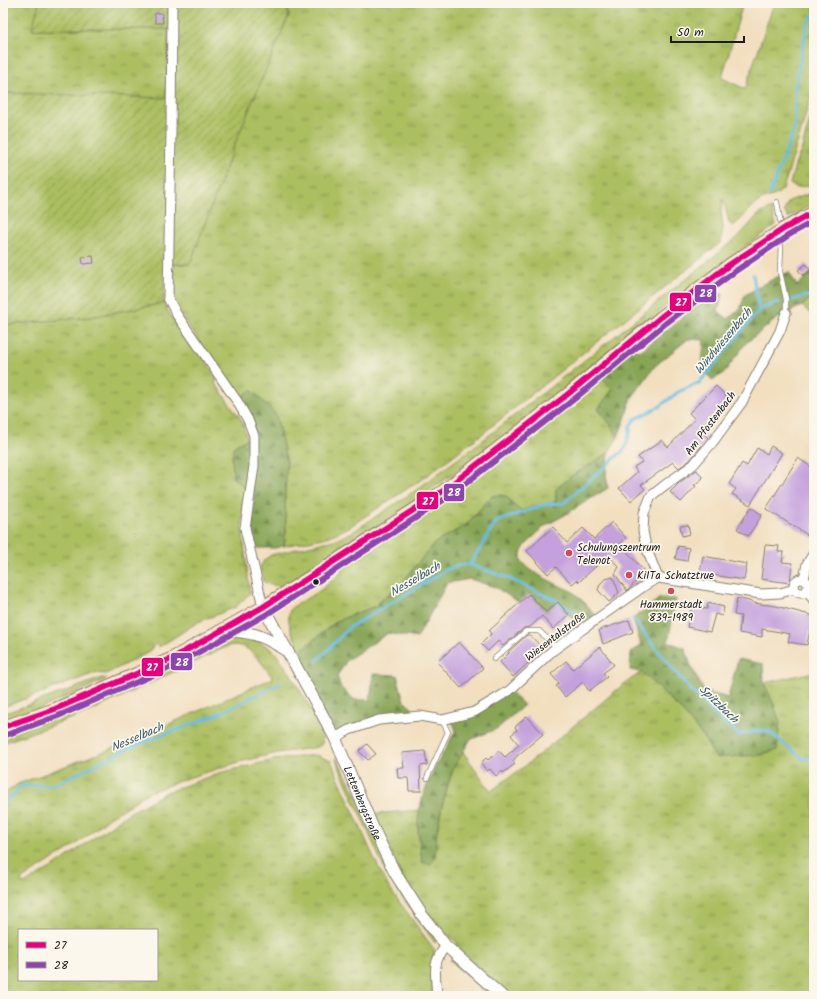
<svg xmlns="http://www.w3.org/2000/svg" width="817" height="999" font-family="Kalam,sans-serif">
	<defs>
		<pattern id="grass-tufts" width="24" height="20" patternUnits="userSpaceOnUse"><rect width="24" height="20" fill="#abbe61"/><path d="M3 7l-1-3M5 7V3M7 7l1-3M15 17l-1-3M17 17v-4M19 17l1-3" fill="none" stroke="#8a9a4f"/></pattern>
		<pattern id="forest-firs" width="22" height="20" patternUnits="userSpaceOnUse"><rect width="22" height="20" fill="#88a557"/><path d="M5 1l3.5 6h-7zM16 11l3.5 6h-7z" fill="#6e8647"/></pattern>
		<pattern id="garden-furrows" width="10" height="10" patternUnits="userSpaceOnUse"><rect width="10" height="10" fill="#abbe61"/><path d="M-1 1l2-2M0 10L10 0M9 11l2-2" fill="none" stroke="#8a9a4f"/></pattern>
	</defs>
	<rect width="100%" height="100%" fill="#fbf7ec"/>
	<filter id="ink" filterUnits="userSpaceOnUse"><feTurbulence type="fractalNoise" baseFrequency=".025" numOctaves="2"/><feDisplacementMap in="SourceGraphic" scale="8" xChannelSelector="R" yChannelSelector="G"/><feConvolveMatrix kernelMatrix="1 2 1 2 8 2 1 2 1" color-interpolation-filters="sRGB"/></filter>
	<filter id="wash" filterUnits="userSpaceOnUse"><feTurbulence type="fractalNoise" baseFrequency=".012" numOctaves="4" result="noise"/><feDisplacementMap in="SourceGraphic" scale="16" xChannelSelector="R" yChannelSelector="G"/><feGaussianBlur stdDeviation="0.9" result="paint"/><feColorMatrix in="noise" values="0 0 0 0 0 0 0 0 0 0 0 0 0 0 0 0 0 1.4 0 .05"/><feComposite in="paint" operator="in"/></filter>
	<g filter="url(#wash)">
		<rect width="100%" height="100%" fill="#f2dfc0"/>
		<!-- grass -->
		<g fill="url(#grass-tufts)" stroke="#646d3e" fill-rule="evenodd">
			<polygon points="3,3 39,3 33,29 169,29 166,99 3,93"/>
			<path d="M286,3H743L722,78L745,89L774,3H814V85L802,128L783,189C775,198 767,196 758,202C750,208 743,219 733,226L729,223L723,199L721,210L723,228L721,242L482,434L422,479L349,527L328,537L284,546L286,532L285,496L239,399L178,311L172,296L173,264H190L235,143L289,15Z"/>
			<polygon points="814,104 814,184 796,188 790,184 795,165 802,148"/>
			<polygon points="814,192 814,203 788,218 784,211 789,201"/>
			<path d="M771,208L776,225C729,258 683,292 638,328C582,372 527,419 469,462C409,507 347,546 283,586L270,585L263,581L260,568L264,560L271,555L338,539L354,531L416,490L483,440L609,341L738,237L758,215Z"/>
			<polygon points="814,295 814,317 802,306"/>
			<polygon points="164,303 171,317 203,356 217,379 215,383 242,421 247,439 233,447 233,478 245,488 242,527 250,593 236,607 198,622 159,647 156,644 147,653 106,674 95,673 3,707 3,325 90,317"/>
			<path d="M600,376L613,389L598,409L611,425L618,437L608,453L556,489V501L519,511L506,496H492L466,525L435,543L403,581L375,606L337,621L300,651C295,638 284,621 291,608L321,590L341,573V570L417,521L418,522L442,502L548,420Z"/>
			<path d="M235,636L256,638L254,641H258L273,650L290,673L323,731L322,744L318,747L278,753L239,762L188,778L149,792L110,817L75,845L22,879L21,882L24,884L56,865L126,815L165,793L219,773L274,760L316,755L331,761L374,858L389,888L434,949L432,996H3V795L18,784L124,744L273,678C261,663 250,641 228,646L91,711L3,743V735L86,705L220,641L227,637ZM19,930H157V980H19Z"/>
			<polygon points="642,672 681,710 701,734 716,758 774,705 764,683 809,673 814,674 814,996 510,996 455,946 458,943 450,937 430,915 404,880 373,814 420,810 418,830 437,831 442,806 452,771 463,752 491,791 529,763 624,684"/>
			<polygon points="102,678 107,679 44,707 3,721 3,714"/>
			<polygon points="336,757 437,941 435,943 402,897 386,872 335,758"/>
			<polygon points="452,959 494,996 490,996 450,960"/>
		</g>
		<!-- forest -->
		<g fill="url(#forest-firs)" stroke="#52603a">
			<polygon points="814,269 814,295 802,306 786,313 775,320 746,343 723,374 712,380 702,367 704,340 688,339 655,366 631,399 625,419 618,437 611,425 598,409 613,389 600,376 632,348 640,351 717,291 723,295 718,311 728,319 740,309 745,295 773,279 789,272 797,286"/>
			<polygon points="251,390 276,414 287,463 285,496 286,532 284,546 275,548 252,548 254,491 245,488 233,478 232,459 233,447 247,439 257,437 239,399"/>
			<polygon points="608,453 606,475 608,488 563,516 543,527 525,546 521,553 521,561 531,570 544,578 573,592 586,604 595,615 580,627 558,602 546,612 530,594 520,603 495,587 470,579 447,583 417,638 388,633 347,660 337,676 341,688 355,700 370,700 373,674 397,675 404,701 420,716 379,720 335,738 287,651 300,651 337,621 375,606 403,581 435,543 466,525 492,496 506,496 522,513 546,504 556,504 556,489 573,475"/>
			<polygon points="660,598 676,599 668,642 685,648 691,666 704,691 728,698 738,659 763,664 764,683 774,705 780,722 777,750 758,755 716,758 701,734 681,710 642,672 630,670 631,653 641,645 633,619"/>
			<path d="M509,691L524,705L498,728L470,740L452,771L442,806L437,831L435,858L430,865L422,862C421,852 419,842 418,831C416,795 439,761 456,730L451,719Z"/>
		</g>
		<!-- garden -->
		<polygon fill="url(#garden-furrows)" stroke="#646d3e" points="39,3 286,3 289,15 235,143 190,264 173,264 165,267 164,303 90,317 3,325 3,93 166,98 169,29 32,29"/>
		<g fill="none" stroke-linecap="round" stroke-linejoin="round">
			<!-- stream -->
			<g stroke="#66bde3" stroke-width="3">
				<polyline points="770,194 795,127 795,88 807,24 814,14"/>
				<polyline points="753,275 759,310"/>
				<polyline points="793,300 814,294"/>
				<polyline points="470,565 496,522 546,504 564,503 625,449 630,432 630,426 635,419 659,407 678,392 699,383 759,310 779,302"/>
				<path d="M633,619C666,660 697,704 740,735L761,730L769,732L802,758L814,761"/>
				<polyline points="317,661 350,627 448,569 460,565 470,565 506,577 555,600 577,614"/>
				<polyline points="3,804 22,786 54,785 134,746 216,715 281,683"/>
			</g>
		</g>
		<g id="blocks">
			<!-- building -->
			<g fill="#c4a1dd">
				<polygon points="155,13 162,13 163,23 155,23"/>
				<polygon points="93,256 94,263 83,264 82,257"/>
				<polygon points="806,264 811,270 803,276 798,270"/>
				<polygon points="716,386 729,399 699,429 708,438 689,461 679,468 673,462 641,485 645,489 631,501 619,488 637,472 634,467 642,462 638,457 662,440 668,447 695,419 689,413"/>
				<polygon points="771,446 782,453 750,505 732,494 736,489 729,484 742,463 747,466 757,448 767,454"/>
				<polygon points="798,458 814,469 814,539 766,509"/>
				<polygon points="697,470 703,478 694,485 696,486 681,502 670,492 680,482"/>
				<polygon points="751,507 762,515 748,536 737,529"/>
				<polygon points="612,522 626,538 620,544 645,572 627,591 615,574 619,567 608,555 579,582 577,580 572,584 556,567 548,574 527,551 553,527 567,543 583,528 594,539"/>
				<polygon points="688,525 690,534 682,536 680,526"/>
				<polygon points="765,545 779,546 778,552 784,552 782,562 792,563 790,583 761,579"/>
				<polygon points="678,546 689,548 687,561 675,559"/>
				<polygon points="703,556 747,564 744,580 700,573"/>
				<polygon points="613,577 619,593 609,602 598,590 600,584 605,579"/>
				<polygon points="529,594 546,612 558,602 569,615 553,629 542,616 530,627 524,628 503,646 498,641 488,651 481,644 491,634 489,631"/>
				<polygon points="737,598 753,602 753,603 776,606 814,616 814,630 810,630 807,645 788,642 790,634 780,632 762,629 762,637 739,633 741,616 734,615"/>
				<polygon points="708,603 724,607 722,616 715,614 710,632 687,627 692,606 707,609"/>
				<polygon points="629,620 633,632 603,644 599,630"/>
				<polygon points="527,635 530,635 543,649 513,677 500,662 509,653 508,652"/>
				<polygon points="459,642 483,668 461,688 437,662"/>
				<polygon points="600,647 614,665 603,673 607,677 589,691 583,682 565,697 556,686 559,684 551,674 566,661 573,669"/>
				<polygon points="527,716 543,734 517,756 513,761 515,764 503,773 502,771 496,776 490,769 487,771 481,763 486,758 488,760 499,751 505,757 519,745 511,735 517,730 515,727"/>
				<polygon points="367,744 376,754 368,760 359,751"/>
				<polygon points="425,751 427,765 420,766 421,791 409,791 408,778 398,778 397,768 404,768 402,753"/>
			</g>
		</g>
	</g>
	<g filter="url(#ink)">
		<use href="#blocks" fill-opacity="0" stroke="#877e6e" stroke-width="1"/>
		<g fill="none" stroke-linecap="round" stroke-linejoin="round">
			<!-- service casing -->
			<g stroke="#877e6e" stroke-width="6">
				<g id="service">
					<polyline points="777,202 780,220"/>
					<polyline points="781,244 780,272 786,299 786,313"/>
					<polyline points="494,659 526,631 539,631 557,648"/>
					<polyline points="427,778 448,732 442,720"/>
				</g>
			</g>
			<!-- minor casing -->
			<g stroke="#877e6e" stroke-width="11">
				<g id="minor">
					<polyline points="172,3 171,132 168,298 177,315 237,401 248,420 254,436 254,466 245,528 263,607"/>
					<polyline points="658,578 646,547 643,531 644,513 651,496 665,485 693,465 712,443 742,402 780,331 786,313"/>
					<polyline points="804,579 807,564 814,553"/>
					<circle cx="801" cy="586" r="7"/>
					<polyline points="806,591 814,600"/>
					<polyline points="335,738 349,730 379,720 420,716 442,720 474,712 509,691 552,651 594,621 647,584 658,578 761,594 780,593 795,589"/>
					<path d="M437,996C436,976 431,962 446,946"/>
				</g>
			</g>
			<!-- tertiary casing -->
			<g stroke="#877e6e" stroke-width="13">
				<g id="tertiary">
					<path id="s1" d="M263,607L303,679L335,738L373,828L395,873L422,915L446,946L502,996"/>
					<path d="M222,630C250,632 262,634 285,650"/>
				</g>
			</g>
			<!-- secondary casing -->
			<g stroke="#877e6e" stroke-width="14">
				<polyline id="secondary" points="3,727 55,709 171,659 263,607 354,549 443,491 568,394 661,317 729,265 785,228 814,212"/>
			</g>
			<!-- service -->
			<use href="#service" stroke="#fff" stroke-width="4.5"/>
			<!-- minor -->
			<use href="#minor" stroke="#fff" stroke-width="9"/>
			<!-- tertiary -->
			<use href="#tertiary" stroke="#fff" stroke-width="11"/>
			<!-- secondary -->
			<use href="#secondary" stroke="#ffe4c6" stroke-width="12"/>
			<!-- bus-1 casing -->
			<g stroke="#fbf7ec" stroke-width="9">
				<polyline id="bus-1" points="3,727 55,709 171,659 263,607 443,491 568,394 661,317 729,265 785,228 814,212"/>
			</g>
			<!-- bus-2 casing -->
			<g stroke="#fbf7ec" stroke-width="9">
				<polyline id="bus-2" points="6,735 58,716 174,666 267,614 448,497 573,400 666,323 734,272 789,235 814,221"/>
			</g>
			<!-- bus-1 -->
			<use href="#bus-1" stroke="#e5007d" stroke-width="6"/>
			<!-- bus-2 -->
			<use href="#bus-2" stroke="#8e44ad" stroke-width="6"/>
		</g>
	</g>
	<!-- markers -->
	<g fill="#d1495b" stroke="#fbf7ec" stroke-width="1.5">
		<circle cx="569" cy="553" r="4"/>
		<circle cx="629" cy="575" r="4"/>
		<circle cx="671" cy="591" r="4"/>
	</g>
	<circle fill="#1c1c1c" stroke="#fbf7ec" stroke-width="1.5" cx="316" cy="582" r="3.5"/>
	<g text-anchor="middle" stroke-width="3.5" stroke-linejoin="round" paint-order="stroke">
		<!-- street labels -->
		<g font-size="11" fill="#1c1c1c" stroke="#fbf7ec">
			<text transform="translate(710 423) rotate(-53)" y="4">Am Pfostenbach</text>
			<text transform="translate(555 636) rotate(-38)" y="4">Wiesentalstraße</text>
			<text dy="4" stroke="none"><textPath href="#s1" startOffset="220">Lettenbergstraße</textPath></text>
		</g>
		<!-- poi labels -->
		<g font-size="11" fill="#1c1c1c" stroke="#fbf7ec" text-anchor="start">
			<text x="577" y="551">Schulungszentrum<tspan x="577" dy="13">Telenot</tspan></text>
			<text x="637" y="579">KiITa Schatztrue</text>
			<text x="671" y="608" text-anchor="middle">Hammerstadt<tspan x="671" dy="13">839-1989</tspan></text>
		</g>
		<!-- water labels -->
		<g font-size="12" font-style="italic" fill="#3a5c6c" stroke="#fbf7ec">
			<text transform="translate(723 341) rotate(-50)" y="4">Windwiesenbach</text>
			<text transform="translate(415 579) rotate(-30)" y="4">Nesselbach</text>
			<text transform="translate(719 704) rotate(44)" y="4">Spitzbach</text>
			<text transform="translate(137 737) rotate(-23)" y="4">Nesselbach</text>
		</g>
	</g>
	<g stroke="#fbf7ec" stroke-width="1.5">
		<rect x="694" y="284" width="23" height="19" rx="4" fill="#8e44ad"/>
		<rect x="669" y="292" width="23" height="20" rx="4" fill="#e5007d"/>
		<rect x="443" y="483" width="22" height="19" rx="4" fill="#8e44ad"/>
		<rect x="416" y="491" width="23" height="19" rx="4" fill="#e5007d"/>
		<rect x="170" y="652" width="23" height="19" rx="4" fill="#8e44ad"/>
		<rect x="141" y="657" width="23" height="20" rx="4" fill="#e5007d"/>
	</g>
	<g font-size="11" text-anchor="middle" font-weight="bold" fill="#fff">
		<text x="706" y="297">28</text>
		<text x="681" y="306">27</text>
		<text x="454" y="496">28</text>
		<text x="428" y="505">27</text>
		<text x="182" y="666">28</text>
		<text x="152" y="671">27</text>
	</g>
	<!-- margin -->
	<rect width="817" height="999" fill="none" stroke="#fbf7ec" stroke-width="16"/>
	<!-- legend -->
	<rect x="18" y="929" width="140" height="52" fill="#fbf7ec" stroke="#a29f99"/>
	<rect x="26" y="942" width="20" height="6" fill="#e5007d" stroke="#a29f99"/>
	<text x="54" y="949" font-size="12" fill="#1c1c1c">27</text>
	<rect x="26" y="962" width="20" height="6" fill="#8e44ad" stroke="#a29f99"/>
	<text x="54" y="969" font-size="12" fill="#1c1c1c">28</text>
	<!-- scale -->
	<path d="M671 36v6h73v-6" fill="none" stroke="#1c1c1c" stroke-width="2"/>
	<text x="677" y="36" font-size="12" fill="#1c1c1c" stroke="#fbf7ec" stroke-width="3" paint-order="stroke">50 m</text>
</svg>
